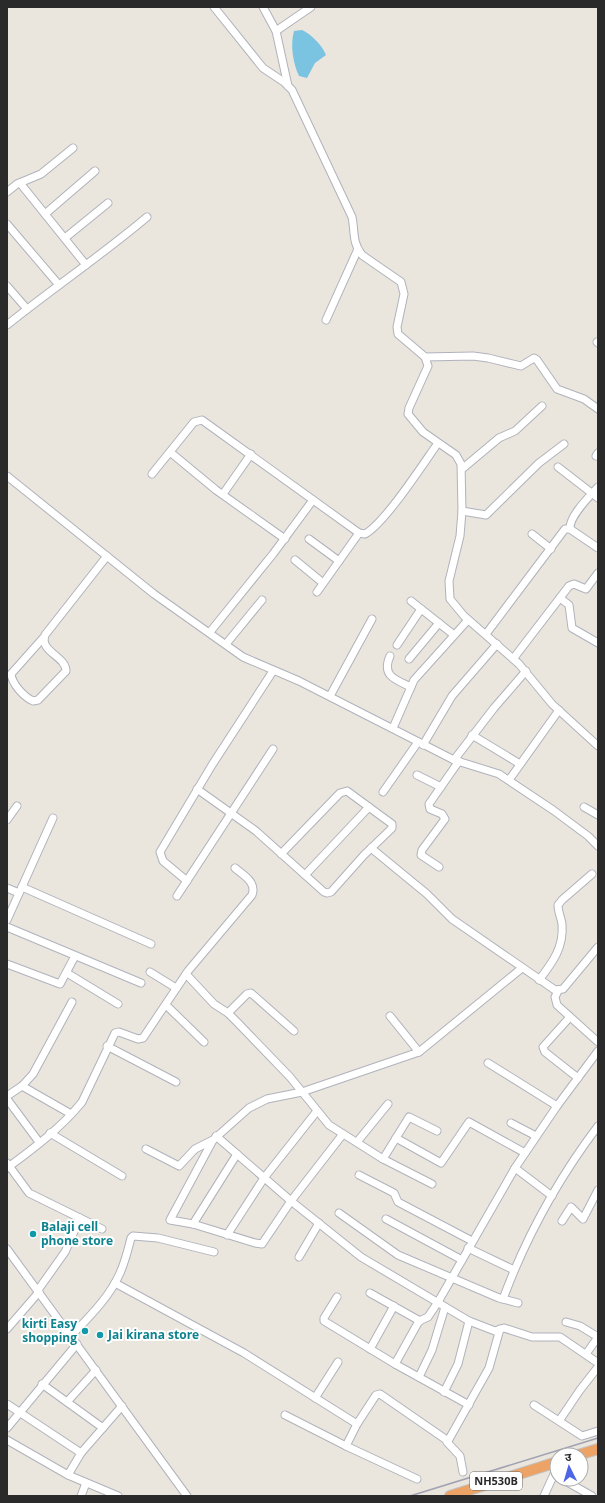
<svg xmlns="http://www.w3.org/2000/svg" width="605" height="1503" font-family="'Open Sans','Noto Sans Devanagari',sans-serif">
	<rect width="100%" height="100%" fill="#eae5dd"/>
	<!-- water -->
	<path fill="#7ac4e2" d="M302,30C312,35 322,45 326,55L315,63L307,78L299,76C293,63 290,45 294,31Z"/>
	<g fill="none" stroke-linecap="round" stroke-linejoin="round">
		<!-- minor casing -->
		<g stroke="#b0b3bc" stroke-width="9">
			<g id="minor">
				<path d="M214,7L263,68L284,82L292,90L352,217C355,231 352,243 362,255L401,282L404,294L397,327L398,334L425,357L428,366L409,408L408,414L423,432L456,455L461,464L462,511L460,536L449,581L450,599L464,616L519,664L552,704L598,746"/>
				<polyline points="263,7 276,31 288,86"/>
				<polyline points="276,31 311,7"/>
				<polyline points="20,183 86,265"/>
				<polyline points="7,192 17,184 41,174 73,148"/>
				<polyline points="45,214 95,171"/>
				<polyline points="7,224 59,285"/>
				<polyline points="65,238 108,203"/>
				<polyline points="7,286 27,309"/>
				<polyline points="326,320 358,249"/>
				<path d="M7,325C53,288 102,255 147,217"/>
				<polyline points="597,342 598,343"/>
				<polyline points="425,357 473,356 488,358 521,366 534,358 537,360 557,389 584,399 598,409"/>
				<polyline points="170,452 216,490 285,539"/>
				<polyline points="596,456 598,453"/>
				<polyline points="558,467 598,498"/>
				<polyline points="462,469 499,438 515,431 542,406"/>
				<path d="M152,474L194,422L202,420L359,533L365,534C385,523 423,464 438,443"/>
				<polyline points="7,476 154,594 243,657 299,681 454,760 499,774 553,810 588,836 598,846"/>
				<polyline points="223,494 251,454"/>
				<polyline points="462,511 486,515 539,463 564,444"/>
				<path d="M570,529C569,516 590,496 598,487"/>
				<polyline points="532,534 551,549"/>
				<polyline points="309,539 339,561"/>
				<polyline points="295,560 323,583"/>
				<polyline points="317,592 359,533"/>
				<polyline points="560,598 569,605 572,628 598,643"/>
				<polyline points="411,601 454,635"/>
				<polyline points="210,632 273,554 313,500"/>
				<polyline points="486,634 565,529 570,529 598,548"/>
				<path d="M44,637L11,674C12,684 24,697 33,701L38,700L66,671C66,656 39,652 45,635L107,556"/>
				<polyline points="226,644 262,600"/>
				<polyline points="397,645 421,609"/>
				<path d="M390,656C381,676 396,680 411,687"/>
				<polyline points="409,659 439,623"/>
				<polyline points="513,659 569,586 574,584 586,589 598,573"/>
				<polyline points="330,696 372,619"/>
				<polyline points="393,728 414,680 468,620"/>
				<polyline points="472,735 520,764"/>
				<polyline points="423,745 452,696 497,644"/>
				<polyline points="454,760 494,708 526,671"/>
				<polyline points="417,775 441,787"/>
				<polyline points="509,780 559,710"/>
				<polyline points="197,789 256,831 324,892 327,893 331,892 364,855 389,831 392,828 392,824 347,791 340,793 281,854"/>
				<polyline points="383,792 418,742"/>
				<polyline points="584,807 598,815"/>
				<polyline points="7,820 17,806"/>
				<polyline points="371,848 427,894 452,919 555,990 563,989 598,947"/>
				<polyline points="439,867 421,855 422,850 445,819 442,814 430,809 429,804 459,761"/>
				<polyline points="305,875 369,807"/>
				<polyline points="187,881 163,861 160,852 212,765 273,671"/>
				<polyline points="22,887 151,944"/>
				<polyline points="7,888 19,893"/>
				<polyline points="177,896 273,749"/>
				<polyline points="7,920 53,818"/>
				<polyline points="7,927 141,983"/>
				<polyline points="7,964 60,984 75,956"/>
				<polyline points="150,972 176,988"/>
				<polyline points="67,973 118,1004"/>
				<polyline points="186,974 214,1004 228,1013 237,1022 290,1077 329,1125 383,1159 432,1184"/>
				<path d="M539,980C553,962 564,947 562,924C561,917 558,912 558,905L562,900L592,874"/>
				<polyline points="558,991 555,997 557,1005 598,1042"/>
				<polyline points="166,1005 204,1042"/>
				<polyline points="228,1013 247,994 251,993 294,1031"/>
				<polyline points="390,1016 419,1052"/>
				<polyline points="570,1017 543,1047 545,1052 578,1078"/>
				<polyline points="107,1046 176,1082"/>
				<polyline points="488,1063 557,1106"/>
				<polyline points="22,1086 33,1074 72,1002"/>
				<polyline points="7,1096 22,1086 71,1114"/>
				<polyline points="7,1099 39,1142"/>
				<polyline points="511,1123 536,1136"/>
				<polyline points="50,1133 122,1176"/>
				<polyline points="343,1134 291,1201 262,1244 255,1243 193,1224 170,1220 213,1140 249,1108 267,1099 302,1092 419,1052 522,968"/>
				<polyline points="216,1136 291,1201 361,1257 469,1321 495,1331 504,1328 532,1337 560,1337 598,1363"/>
				<polyline points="396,1138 441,1163 469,1122 525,1153"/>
				<polyline points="357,1142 388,1104"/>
				<polyline points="146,1149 179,1166 195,1149 213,1140"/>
				<polyline points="383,1159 409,1117 437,1131"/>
				<polyline points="7,1163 29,1193 102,1229"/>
				<path d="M7,1168C33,1149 62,1127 82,1102L115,1033L119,1032L138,1039L143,1038L188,971L252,895C257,882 243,875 235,868"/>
				<polyline points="515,1168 552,1196"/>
				<polyline points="359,1175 394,1193 398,1202 472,1241"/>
				<polyline points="339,1213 398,1255 499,1298 518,1303"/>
				<polyline points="386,1219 462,1260"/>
				<polyline points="562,1221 571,1207 583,1219 598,1190"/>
				<polyline points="193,1224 237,1154"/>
				<polyline points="227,1235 264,1178 317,1111"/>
				<polyline points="468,1248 514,1270"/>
				<polyline points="7,1249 187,1496"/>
				<polyline points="299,1257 319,1223"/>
				<polyline points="115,1283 244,1353 357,1424"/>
				<polyline points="38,1290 65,1252 80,1218"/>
				<polyline points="370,1293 420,1321"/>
				<polyline points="337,1297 324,1318 324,1321 395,1364 469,1405"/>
				<path d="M503,1299C526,1237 558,1179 598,1126"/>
				<polyline points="566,1322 580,1326 598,1337"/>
				<polyline points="7,1329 39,1292"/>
				<path d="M71,1336C89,1317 109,1298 120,1273C125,1262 128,1250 131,1238L133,1236L158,1238L214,1252"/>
				<polyline points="370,1349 394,1306"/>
				<polyline points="586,1354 598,1337"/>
				<polyline points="395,1364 419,1321 428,1317 438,1302 515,1168 557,1106 598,1051"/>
				<polyline points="419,1377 432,1350 445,1307"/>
				<polyline points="42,1384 103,1428"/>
				<polyline points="444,1392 458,1364 469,1321"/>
				<polyline points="315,1398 338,1362"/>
				<polyline points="67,1402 96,1370"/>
				<polyline points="7,1404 81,1453"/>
				<polyline points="534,1405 582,1436 598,1431"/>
				<polyline points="285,1415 346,1446"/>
				<polyline points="559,1421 580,1390 598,1367"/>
				<polyline points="7,1428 77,1344"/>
				<polyline points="7,1440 68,1475 118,1496"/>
				<polyline points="447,1442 460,1456 463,1472"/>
				<polyline points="68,1475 81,1453 122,1406"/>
				<polyline points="417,1479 346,1446 357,1424 376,1395 380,1394 448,1441 489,1368 500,1329"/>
				<polyline points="562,1479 592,1496"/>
				<polyline points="81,1496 86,1483"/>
				<polyline points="544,1496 554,1474"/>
			</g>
		</g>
		<!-- highway casing -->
		<g stroke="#c3c3c3" stroke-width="12">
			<g id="highway">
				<polyline points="578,1455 598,1449"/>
				<polyline points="450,1496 557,1462"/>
			</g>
		</g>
		<!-- minor -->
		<use href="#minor" stroke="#fff" stroke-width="7"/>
		<!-- highway -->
		<use href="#highway" stroke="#eda365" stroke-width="10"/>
		<!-- rail -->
		<polyline stroke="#a0a2b2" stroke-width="1.5" points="410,1496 598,1438"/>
	</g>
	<!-- markers -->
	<g fill="#0f9aa8" stroke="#fff" stroke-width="1.5">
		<circle cx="33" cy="1234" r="4"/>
		<circle cx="85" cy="1331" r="4"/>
		<circle cx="100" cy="1335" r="4"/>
	</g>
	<g text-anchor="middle" stroke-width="4" stroke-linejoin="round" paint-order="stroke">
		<!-- shield labels -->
		<rect fill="#fff" stroke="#6a6a6a" stroke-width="1" x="470" y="1472" width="52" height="18" rx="3"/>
		<g font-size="11" font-weight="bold" fill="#2a2a2a">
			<text x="496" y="1485">NH530B</text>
		</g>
		<!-- culture labels -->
		<g font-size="12" font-weight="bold" fill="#0d838f" stroke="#fff" text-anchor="start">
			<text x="41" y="1231">Balaji cell<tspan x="41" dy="14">phone store</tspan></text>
			<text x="77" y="1328" text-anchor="end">kirti Easy<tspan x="77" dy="14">shopping</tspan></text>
			<text x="108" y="1339">Jai kirana store</text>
		</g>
	</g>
	<!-- border -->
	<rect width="605" height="1503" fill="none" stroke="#2a2a2a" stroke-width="16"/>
	<!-- north arrow -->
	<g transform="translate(569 1467) rotate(355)"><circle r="19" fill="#ffffff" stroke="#aaaaaa"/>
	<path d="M0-3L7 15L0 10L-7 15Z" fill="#4d66e7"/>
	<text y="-6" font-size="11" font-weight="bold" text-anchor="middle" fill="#2a2a2a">उ</text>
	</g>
</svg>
